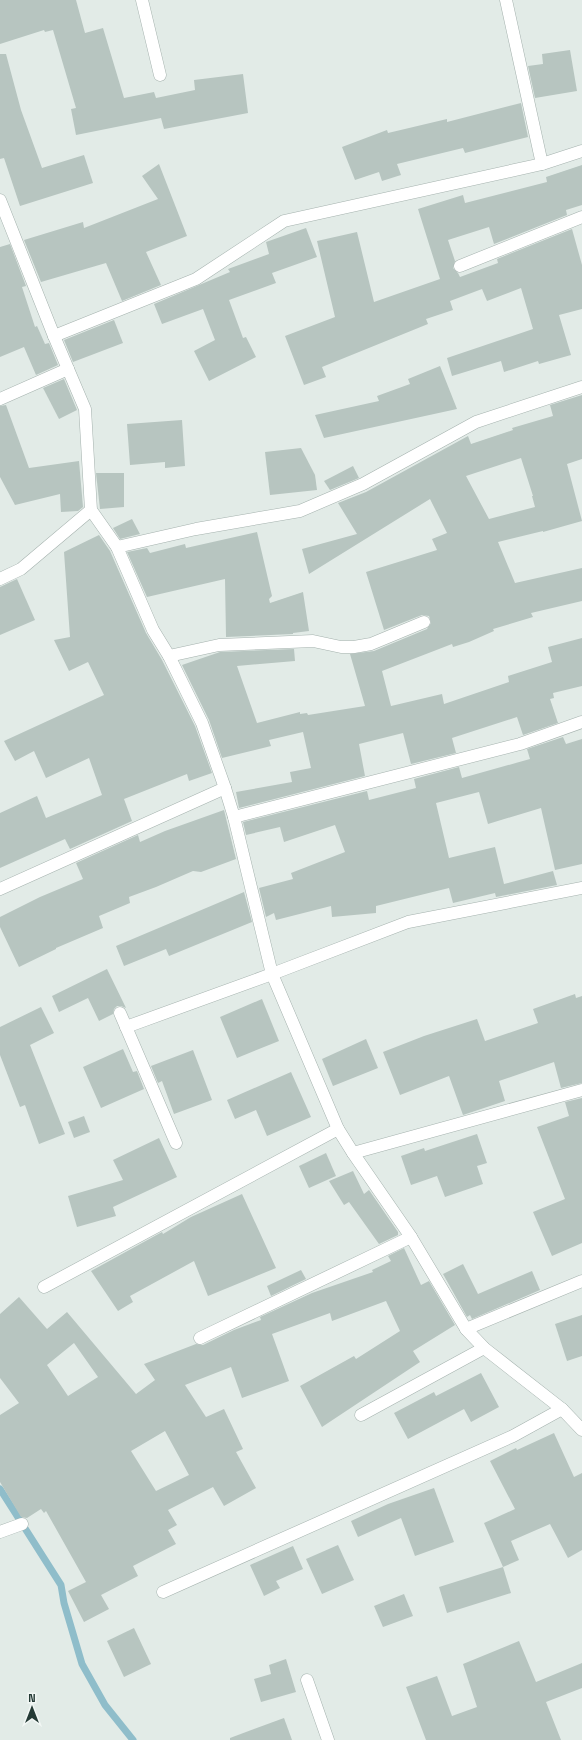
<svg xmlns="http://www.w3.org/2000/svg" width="582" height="1740" font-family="'Space Grotesk',sans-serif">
	<rect width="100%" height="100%" fill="#e2ebe7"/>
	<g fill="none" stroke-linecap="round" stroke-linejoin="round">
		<!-- stream -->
		<polyline stroke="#8fbdca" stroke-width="7" points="0,1489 61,1585 64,1603 82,1664 105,1705 133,1740"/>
	</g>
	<!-- building -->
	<g fill="#b7c5c0" fill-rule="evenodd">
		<polygon points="0,0 76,0 85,33 103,28 124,98 154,92 156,98 195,90 194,80 243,74 248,113 164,129 161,118 76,135 71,109 76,108 53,30 45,32 44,30 0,44"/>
		<polygon points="570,50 577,91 535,98 528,66 543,64 542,54"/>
		<polygon points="0,54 6,54 21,110 42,168 84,155 93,183 20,206 4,158 0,159"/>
		<polygon points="521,103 528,137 465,153 463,148 397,164 401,175 382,181 379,172 355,180 342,147 387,130 388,133 447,119 447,122"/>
		<polygon points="159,164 187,236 146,252 161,285 122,301 106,263 41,282 24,240 83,222 84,228 158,199 142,176"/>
		<polygon points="582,165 582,205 566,210 567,215 494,244 489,227 448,240 455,261 453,268 458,273 460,277 498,263 497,259 572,229 582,265 582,309 559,315 571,355 539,364 538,361 504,372 501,361 452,376 447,358 533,329 521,288 487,301 482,289 450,301 453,310 426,319 428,324 322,367 326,377 304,385 285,336 335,317 317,241 357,232 374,302 440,279 418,209 463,195 465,203 547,182 546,177"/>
		<polygon points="306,228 317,257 272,273 276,283 229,300 243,338 246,337 256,357 209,381 194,351 215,340 203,309 162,324 154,304 230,272 228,269 269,254 266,242"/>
		<polygon points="10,244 26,286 22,287 35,327 37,326 45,344 49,343 58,365 36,375 24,347 0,357 0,247"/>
		<polygon points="114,320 123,343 73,362 64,340"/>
		<polygon points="440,366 457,409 324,438 315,415 379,401 377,396 410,384 408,379"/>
		<polygon points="64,379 77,410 59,419 43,388"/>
		<path d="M582,395V459L567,464L582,521L543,532V531L498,542L515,583L582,568V601L531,613L533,617L493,629L494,631L469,642L453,647L452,644L382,671L391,706L442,694L444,704L509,682L508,676L552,662L548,647L582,638V686L553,693L554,698L550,699L558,723L523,735L517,717L452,738L456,753L411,764L403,733L359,744L365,776L239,808L236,792L292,782L290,772L311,768L303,732L269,740L271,746L222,758L209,720L182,665L220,652L294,649L295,661L237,666L257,723L300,712V714L307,713L308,715L365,706L350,654L374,651L427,629L431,623L429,616L422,615L384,630L366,572L437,550L432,539L447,533L430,499L309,574L302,549L357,534L338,503L366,492L468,436L471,444L513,430L512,428L553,416L550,405ZM521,458L533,496H532L535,507L489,519L466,476Z"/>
		<polygon points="6,405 29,468 79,461 83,507 78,511 61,512 60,494 15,505 0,477 0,406"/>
		<polygon points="182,420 185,466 165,468 165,462 130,465 127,424"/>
		<polygon points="301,448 315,475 317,490 270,495 265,452"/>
		<polygon points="353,466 359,478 330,490 324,481"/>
		<polygon points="96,473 124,473 124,507 100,509"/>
		<polygon points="132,519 140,534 120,539 113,528"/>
		<polygon points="257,532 272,596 269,599 270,603 303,592 309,631 293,633 293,634 226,637 225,579 147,597 127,552 147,548 150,553 185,544 186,548"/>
		<polygon points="99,535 110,551 146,633 162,660 195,726 212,773 189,781 187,774 124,799 132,821 70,849 65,839 0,868 0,813 37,796 46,818 102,795 89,758 46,778 34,751 15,761 4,741 104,695 88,662 69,671 54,640 70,637 64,552"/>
		<polygon points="17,579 35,620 0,635 0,587"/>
		<polygon points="563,737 566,744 582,739 582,864 555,870 541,808 488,824 479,792 436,803 449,858 495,847 504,884 553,871 557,885 496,897 495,893 453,903 449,888 376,906 376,913 332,917 331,906 276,920 274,913 266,917 259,888 293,879 291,873 345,852 335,825 284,842 280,827 246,835 243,822 367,791 369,800 416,788 414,779 459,767 462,778 530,759 527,749"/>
		<polygon points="224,810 236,859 201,872 193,871 156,887 129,897 130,903 99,916 103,928 56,948 56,949 19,967 0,927 0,917 40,897 83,879 76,863 138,835 140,842 165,831"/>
		<polygon points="244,892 252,922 169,956 166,949 124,966 116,946"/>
		<polygon points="107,969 126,1008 121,1006 117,1006 114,1009 113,1014 99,1021 88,998 59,1012 52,996"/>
		<polygon points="575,994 576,998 582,996 582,1083 561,1088 554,1062 499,1081 505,1101 463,1115 449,1076 400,1095 383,1052 424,1036 477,1019 485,1041 538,1023 533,1009"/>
		<polygon points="262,999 279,1041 237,1058 220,1017"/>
		<polygon points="41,1007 54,1033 30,1045 65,1134 39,1144 25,1105 20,1107 0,1055 0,1027"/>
		<polygon points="366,1039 378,1068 333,1086 322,1059"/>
		<polygon points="123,1049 133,1072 137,1071 144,1089 101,1108 83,1067"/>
		<polygon points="193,1050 212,1100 174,1114 162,1081 158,1083 151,1066"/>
		<polygon points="291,1072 311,1117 267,1136 256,1110 235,1119 227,1100"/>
		<polygon points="582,1098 582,1243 552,1256 533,1212 565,1199 537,1127 569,1116 565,1102"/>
		<polygon points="84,1116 90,1132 74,1138 68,1122"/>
		<polygon points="477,1134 487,1163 477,1166 483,1184 445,1197 437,1176 411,1185 401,1156 424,1148 425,1151"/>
		<polygon points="159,1138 177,1177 113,1207 116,1216 77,1227 68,1196 123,1180 113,1160"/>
		<polygon points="326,1153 336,1176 309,1188 299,1166"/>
		<polygon points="353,1171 364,1194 369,1190 398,1232 398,1235 379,1244 349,1202 344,1205 329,1181"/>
		<polygon points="242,1194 276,1268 208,1296 194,1261 130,1296 133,1302 118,1311 91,1271 162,1232 163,1234 191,1217"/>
		<path d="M404,1248L421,1285L429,1281L455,1325L413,1351L420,1362L322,1427L300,1386L354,1356L356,1359L400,1331L386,1301L332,1321L330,1313L272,1334L289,1381L242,1398L231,1367L185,1385L206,1417L224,1409L243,1449L236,1452L256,1488L224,1506L213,1487L168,1510L177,1525L168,1530L176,1544L133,1566L138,1576L101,1595L109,1609L84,1622L68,1591L86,1582L46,1511L44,1513L41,1509L27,1518L21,1517L0,1482V1415L19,1403L0,1378V1314L19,1297L47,1329L67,1312L136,1394L155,1380L144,1364L196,1344L203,1345L234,1330L261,1320L260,1317L312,1293L373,1272L372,1270L391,1261L388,1256ZM74,1343L98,1377L68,1396L47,1365ZM165,1431L189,1475L156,1491L131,1451Z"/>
		<polygon points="463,1264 478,1294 532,1271 540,1290 472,1319 470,1315 467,1317 443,1274"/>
		<polygon points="301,1270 306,1279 271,1296 267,1286"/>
		<polygon points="582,1315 582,1356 567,1361 555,1324"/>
		<polygon points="481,1373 499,1407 471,1422 464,1409 408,1439 394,1413 434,1392 436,1396"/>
		<polygon points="554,1433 574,1477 582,1473 582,1550 568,1558 550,1524 511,1541 519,1560 503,1567 484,1523 515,1509 490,1461 516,1448 517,1450"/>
		<polygon points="434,1488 454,1542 415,1556 401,1518 358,1537 351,1521 388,1504"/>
		<polygon points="338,1545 354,1580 322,1594 306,1559"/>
		<polygon points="293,1546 303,1569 276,1581 280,1588 264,1596 250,1565"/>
		<polygon points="503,1567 511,1593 447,1613 439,1587"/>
		<polygon points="404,1594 413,1616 383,1627 374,1606"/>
		<polygon points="134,1628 151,1664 124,1677 107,1641"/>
		<polygon points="519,1641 536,1682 582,1663 582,1688 546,1702 561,1740 426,1740 406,1687 437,1676 452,1716 477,1707 463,1664"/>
		<polygon points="286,1659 296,1692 261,1702 254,1679 271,1674 269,1665"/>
		<polygon points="284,1718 292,1740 230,1740 230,1738"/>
	</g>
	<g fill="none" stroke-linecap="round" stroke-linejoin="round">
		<!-- minor casing -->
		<g stroke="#a5b2ae" stroke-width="13">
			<g id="minor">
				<polyline points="142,0 160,75"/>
				<polyline points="506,0 542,164"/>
				<polyline points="0,200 54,336 85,409 91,510 117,547 153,630 169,656 202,723 225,788 234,817 272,974 338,1129 353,1153 411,1237 466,1329 484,1348 562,1409 582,1430"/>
				<polyline points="460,266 582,217"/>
				<polyline points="54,336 196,279 284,221 542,164 582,151"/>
				<polyline points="0,399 68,369"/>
				<polyline points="117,547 196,529 300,511 363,484 476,422 582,387"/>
				<polyline points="0,579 21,569 91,510"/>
				<polyline points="169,656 219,645 313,641 341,647 354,647 371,644 424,622"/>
				<polyline points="234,817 520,744 582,722"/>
				<polyline points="0,889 225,788"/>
				<polyline points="120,1013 176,1143"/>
				<polyline points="126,1027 272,974 408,922 582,888"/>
				<polyline points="353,1153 582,1090"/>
				<polyline points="44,1287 338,1129"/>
				<polyline points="466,1329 582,1281"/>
				<polyline points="200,1338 411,1237"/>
				<polyline points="361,1415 484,1348"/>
				<polyline points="0,1532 22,1524"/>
				<polyline points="163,1592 513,1436 562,1409"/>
				<polyline points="307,1680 328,1740"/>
			</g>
		</g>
		<!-- minor -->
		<use href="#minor" stroke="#fff" stroke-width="12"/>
	</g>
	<!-- north arrow -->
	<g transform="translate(32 1708)" stroke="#f2f7f5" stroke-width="3" paint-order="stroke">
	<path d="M0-3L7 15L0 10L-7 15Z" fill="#243a35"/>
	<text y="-6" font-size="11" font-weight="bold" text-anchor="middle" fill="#243a35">N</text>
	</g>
</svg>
